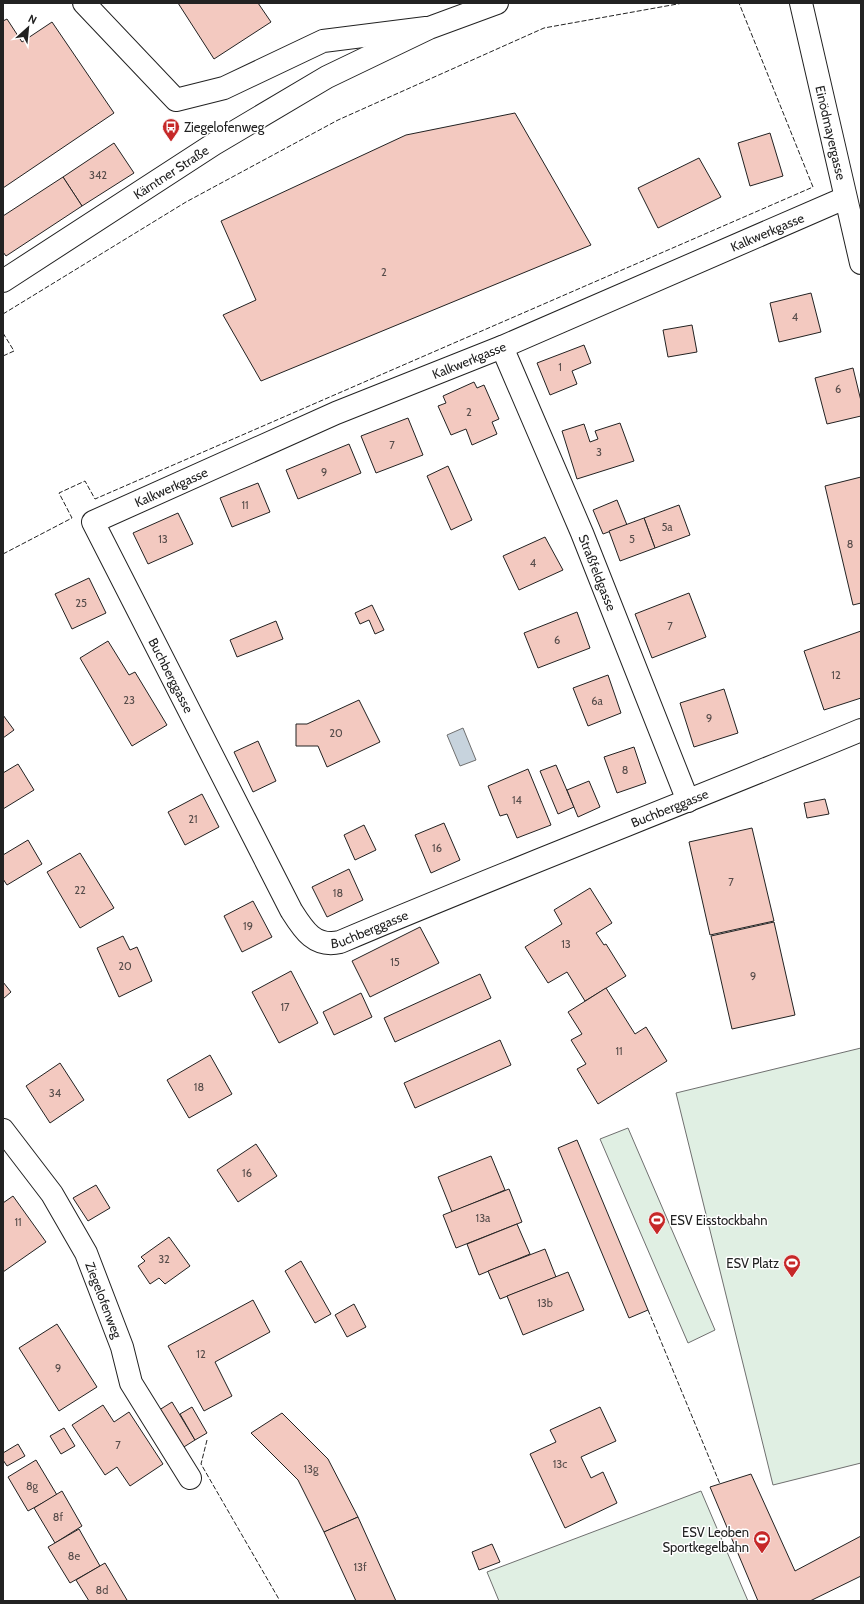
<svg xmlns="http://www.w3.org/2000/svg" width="864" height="1604" font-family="Cabin,sans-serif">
	<rect width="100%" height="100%" fill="#fff"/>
	<!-- green -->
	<g fill="#e0efe3" stroke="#6f6f6f">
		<polygon points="861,1048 861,1463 773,1485 676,1093"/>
		<polygon points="628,1128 715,1330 688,1343 600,1139"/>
		<polygon points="701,1491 748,1601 499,1601 487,1572"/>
	</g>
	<!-- water -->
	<polygon fill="#c7d3dd" stroke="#6f6f6f" points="463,728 476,760 460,766 447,735"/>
	<!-- building -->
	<g fill="#f3c9c0" stroke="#222">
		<polygon points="178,3 258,3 271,22 214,59"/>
		<polygon points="7,19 22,42 52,22 114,113 3,188 3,21"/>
		<polygon points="515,113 591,245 261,381 223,315 256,300 221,221 406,135"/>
		<polygon points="770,133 783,176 750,186 738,143"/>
		<polygon points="114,143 134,173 82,206 63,177"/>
		<polygon points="699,158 721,197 658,228 638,188"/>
		<polygon points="63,177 82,206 6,256 3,252 3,216"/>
		<polygon points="811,293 821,332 779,342 770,303"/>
		<polygon points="692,325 697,352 668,357 663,330"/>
		<polygon points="584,345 591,363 572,371 577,384 550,395 537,363"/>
		<polygon points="853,368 861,401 861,416 827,424 815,378"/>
		<polygon points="474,382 477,388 484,385 499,419 492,422 497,434 472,445 466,429 451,435 438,406 446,403 443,396"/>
		<polygon points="408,418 423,455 376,473 361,436"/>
		<polygon points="620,423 634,461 577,479 562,431 584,424 590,442 598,439 595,431"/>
		<polygon points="349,444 361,473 298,499 286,470"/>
		<polygon points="448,466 472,520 451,530 427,476"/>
		<polygon points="861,477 861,603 853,605 825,486"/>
		<polygon points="258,483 270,512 232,527 220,498"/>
		<polygon points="617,500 627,525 603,534 593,510"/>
		<polygon points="679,505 690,535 655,548 644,518"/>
		<polygon points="178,513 193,544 148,564 133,533"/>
		<polygon points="644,518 655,548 620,561 609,531"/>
		<polygon points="545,537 563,570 519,590 503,556"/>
		<polygon points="89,578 106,613 72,629 55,594"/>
		<polygon points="689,593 706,637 652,658 635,614"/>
		<polygon points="372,605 384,630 375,634 369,620 360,624 355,613"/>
		<polygon points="577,612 590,648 538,668 524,633"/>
		<polygon points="276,621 283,639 237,657 230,640"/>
		<polygon points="861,631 861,698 824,710 804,651"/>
		<polygon points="108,641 129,675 135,672 167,725 132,746 80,658"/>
		<polygon points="608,675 621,713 588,726 573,688"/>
		<polygon points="724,689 738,733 694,747 680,703"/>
		<polygon points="359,700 380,742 327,767 318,746 296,746 296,724 307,724"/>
		<polygon points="3,715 14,730 3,738"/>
		<polygon points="258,741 276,781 253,792 234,752"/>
		<polygon points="634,747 646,783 617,793 604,757"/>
		<polygon points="18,764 34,790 3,809 3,773"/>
		<polygon points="556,765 574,807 558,814 540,771"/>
		<polygon points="528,769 551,825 517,838 507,814 500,816 488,786"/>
		<polygon points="589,781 600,807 578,817 567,790"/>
		<polygon points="202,794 219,827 185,845 168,812"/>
		<polygon points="825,799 829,814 807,818 804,803"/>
		<polygon points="444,823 460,860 431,873 415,835"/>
		<polygon points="364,825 376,850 355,860 344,835"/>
		<polygon points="752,828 774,921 710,935 689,842"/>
		<polygon points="28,840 42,864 7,885 3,879 3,855"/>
		<polygon points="80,853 114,908 80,928 47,872"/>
		<polygon points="349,869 363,900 327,917 312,887"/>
		<polygon points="590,888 612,923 596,933 604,945 606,944 626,976 585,1001 567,972 548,983 525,947 562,924 554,910"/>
		<polygon points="253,901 272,937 242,952 224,916"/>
		<polygon points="774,922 795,1015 732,1029 711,936"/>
		<polygon points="420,927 439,963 370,997 352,961"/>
		<polygon points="123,936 130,950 137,947 152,981 119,997 97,948"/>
		<polygon points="291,971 318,1023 279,1043 252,992"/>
		<polygon points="480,974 491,998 395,1042 384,1018"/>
		<polygon points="3,982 11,992 3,999"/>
		<polygon points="606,988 635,1034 646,1027 667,1061 598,1104 577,1069 586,1064 571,1040 582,1034 568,1012"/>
		<polygon points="361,993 372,1017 334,1035 323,1012"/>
		<polygon points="500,1040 511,1065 415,1108 404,1083"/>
		<polygon points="210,1055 232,1094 189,1118 167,1080"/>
		<polygon points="60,1063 84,1100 50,1123 26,1086"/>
		<polygon points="577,1140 648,1310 629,1318 558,1148"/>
		<polygon points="256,1144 277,1176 238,1202 217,1170"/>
		<polygon points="491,1156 505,1190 452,1212 438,1177"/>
		<polygon points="96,1185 110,1208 88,1221 73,1198"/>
		<polygon points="509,1189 522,1222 456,1248 443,1215"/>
		<polygon points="13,1196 46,1242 3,1272 3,1203"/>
		<polygon points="517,1224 530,1254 479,1275 467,1244"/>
		<polygon points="169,1237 190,1266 165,1284 159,1278 150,1284 138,1266 145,1261 141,1257"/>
		<polygon points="545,1249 556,1277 500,1299 488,1271"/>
		<polygon points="301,1261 331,1314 315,1323 285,1271"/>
		<polygon points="568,1272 584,1310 523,1335 507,1296"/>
		<polygon points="253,1300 270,1332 215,1362 232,1396 204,1411 168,1346"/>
		<polygon points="354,1304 366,1327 347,1337 335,1315"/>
		<polygon points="57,1324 97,1387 59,1411 19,1348"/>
		<polygon points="172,1402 195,1440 179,1450 156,1412"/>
		<polygon points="103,1405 114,1422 129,1412 163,1464 130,1486 117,1467 105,1475 72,1425"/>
		<polygon points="192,1407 207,1433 195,1440 180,1414"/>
		<polygon points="600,1407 616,1441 581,1457 591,1478 603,1472 617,1503 565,1528 530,1454 556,1442 550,1430"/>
		<polygon points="282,1413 328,1459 358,1517 324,1532 298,1480 251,1433"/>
		<polygon points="64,1428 75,1446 61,1454 50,1436"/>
		<polygon points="18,1444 25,1456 7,1466 3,1460 3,1453"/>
		<polygon points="36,1460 57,1495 28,1511 8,1477"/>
		<polygon points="751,1474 795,1571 861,1536 861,1576 810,1601 758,1601 710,1487"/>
		<polygon points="62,1491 82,1526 55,1543 34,1508"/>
		<polygon points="358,1517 396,1601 356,1601 324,1532"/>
		<polygon points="79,1529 100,1566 70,1583 48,1547"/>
		<polygon points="492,1544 500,1562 479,1570 472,1552"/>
		<polygon points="105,1563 127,1600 125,1601 89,1601 76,1580"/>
	</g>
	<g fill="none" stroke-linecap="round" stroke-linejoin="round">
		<!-- minor casing -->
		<g stroke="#222" stroke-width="24">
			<g id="minor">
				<polyline points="84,3 176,100 224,88 323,41 426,28"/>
				<path id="s1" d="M801,3L861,263"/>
				<path id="s2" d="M845,198L502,347L336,413L93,522L291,910C303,929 314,948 340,942C512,869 688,802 861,730"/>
				<path id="s3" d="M502,347L582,533L688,801"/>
				<path id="s4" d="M3,1130L52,1194L86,1253L122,1347L131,1383L190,1478"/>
			</g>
		</g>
		<!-- major casing -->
		<g stroke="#222" stroke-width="24">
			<g id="major">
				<path id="s5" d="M3,281L214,144L327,77L429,28L497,3"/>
			</g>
		</g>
		<!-- minor -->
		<use href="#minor" stroke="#fff" stroke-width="22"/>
		<!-- major -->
		<use href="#major" stroke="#fff" stroke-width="22"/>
		<!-- fence -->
		<g stroke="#222" stroke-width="1" stroke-dasharray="5 2" stroke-linecap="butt">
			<polyline points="3,314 186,202 338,120 544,28 683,3"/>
			<polyline points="3,333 14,351 3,356"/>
			<polyline points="3,554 72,518 59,493 85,481 95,499 813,187 739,3"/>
			<polyline points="648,1310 720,1484"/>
			<polyline points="207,1440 201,1464 280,1601"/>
		</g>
	</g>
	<!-- icons -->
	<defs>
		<g id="bus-pin" transform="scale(0.9)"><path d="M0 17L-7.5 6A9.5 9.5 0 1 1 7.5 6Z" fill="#c62828" stroke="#fff"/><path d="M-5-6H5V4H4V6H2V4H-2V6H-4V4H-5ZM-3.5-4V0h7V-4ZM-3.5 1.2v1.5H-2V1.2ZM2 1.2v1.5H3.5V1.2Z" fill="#fff"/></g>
		<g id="stadium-pin" transform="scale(0.9)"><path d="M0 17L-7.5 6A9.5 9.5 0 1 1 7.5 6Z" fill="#c62828" stroke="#fff"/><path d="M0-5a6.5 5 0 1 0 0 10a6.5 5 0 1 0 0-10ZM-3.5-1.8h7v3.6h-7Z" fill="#fff"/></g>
	</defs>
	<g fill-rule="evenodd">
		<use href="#bus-pin" x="171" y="127"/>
		<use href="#stadium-pin" x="657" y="1220"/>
		<use href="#stadium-pin" x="792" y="1263"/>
		<use href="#stadium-pin" x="762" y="1539"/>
	</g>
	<g text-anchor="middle" stroke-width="3" stroke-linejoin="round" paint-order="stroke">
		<!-- number labels -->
		<g font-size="11" fill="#564c4a">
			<text x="98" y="179">342</text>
			<text x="384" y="276">2</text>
			<text x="795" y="321">4</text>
			<text x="560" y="371">1</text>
			<text x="838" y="393">6</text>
			<text x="469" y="416">2</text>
			<text x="392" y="449">7</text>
			<text x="599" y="456">3</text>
			<text x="324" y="476">9</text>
			<text x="245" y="509">11</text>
			<text x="667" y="531">5a</text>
			<text x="163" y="543">13</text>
			<text x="632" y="543">5</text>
			<text x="850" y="548">8</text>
			<text x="533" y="567">4</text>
			<text x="81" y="607">25</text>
			<text x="670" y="630">7</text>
			<text x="557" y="644">6</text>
			<text x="836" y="679">12</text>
			<text x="129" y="704">23</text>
			<text x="597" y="705">6a</text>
			<text x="709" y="722">9</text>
			<text x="336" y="737">20</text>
			<text x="625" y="774">8</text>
			<text x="517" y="804">14</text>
			<text x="193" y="823">21</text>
			<text x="437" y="852">16</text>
			<text x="731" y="886">7</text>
			<text x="80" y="894">22</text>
			<text x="338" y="897">18</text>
			<text x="248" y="930">19</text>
			<text x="566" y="948">13</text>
			<text x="395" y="966">15</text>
			<text x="125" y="970">20</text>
			<text x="753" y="980">9</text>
			<text x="285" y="1011">17</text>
			<text x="619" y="1055">11</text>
			<text x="199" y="1091">18</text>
			<text x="55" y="1097">34</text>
			<text x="247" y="1177">16</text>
			<text x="483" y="1222">13a</text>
			<text x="18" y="1226">11</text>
			<text x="164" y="1263">32</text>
			<text x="545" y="1307">13b</text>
			<text x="201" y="1358">12</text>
			<text x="58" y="1372">9</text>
			<text x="118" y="1449">7</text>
			<text x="560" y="1468">13c</text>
			<text x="311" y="1473">13g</text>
			<text x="32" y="1490">8g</text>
			<text x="58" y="1521">8f</text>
			<text x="74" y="1560">8e</text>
			<text x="360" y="1571">13f</text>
			<text x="102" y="1594">8d</text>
		</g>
		<!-- poi labels -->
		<g font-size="13" fill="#222" stroke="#fff" text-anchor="start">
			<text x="184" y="132">Ziegelofenweg</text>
			<text x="670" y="1225">ESV Eisstockbahn</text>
			<text x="779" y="1268" text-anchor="end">ESV Platz</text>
			<text x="749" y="1537" text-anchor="end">ESV Leoben<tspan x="749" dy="15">Sportkegelbahn</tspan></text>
		</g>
		<!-- street labels -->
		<g font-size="13" fill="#222" stroke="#fff">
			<text dy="5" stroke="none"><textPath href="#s1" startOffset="133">Einödmayergasse</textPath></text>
			<text dy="5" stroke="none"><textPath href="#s5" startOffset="200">Kärntner Straße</textPath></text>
			<text transform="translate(767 232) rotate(-23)" y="5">Kalkwerkgasse</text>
			<text transform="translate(469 360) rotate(-22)" y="5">Kalkwerkgasse</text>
			<text transform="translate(171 487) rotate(-24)" y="5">Kalkwerkgasse</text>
			<text dy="5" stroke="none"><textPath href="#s3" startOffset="245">Straßfeldgasse</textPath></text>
			<text dy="5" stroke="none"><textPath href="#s2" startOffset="991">Buchberggasse</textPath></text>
			<text dy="5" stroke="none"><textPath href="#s2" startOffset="1674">Buchberggasse</textPath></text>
			<text dy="5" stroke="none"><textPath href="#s2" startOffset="1350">Buchberggasse</textPath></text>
			<text dy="5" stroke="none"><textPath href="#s4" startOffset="199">Ziegelofenweg</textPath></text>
		</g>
	</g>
	<!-- border -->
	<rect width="864" height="1604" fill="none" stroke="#222222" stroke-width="8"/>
	<!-- north arrow -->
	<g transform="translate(28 28) rotate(27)" stroke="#ffffff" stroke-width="3" paint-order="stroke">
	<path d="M0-3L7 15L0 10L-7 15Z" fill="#222222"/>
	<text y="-6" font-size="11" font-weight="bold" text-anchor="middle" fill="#222222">N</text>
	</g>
</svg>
